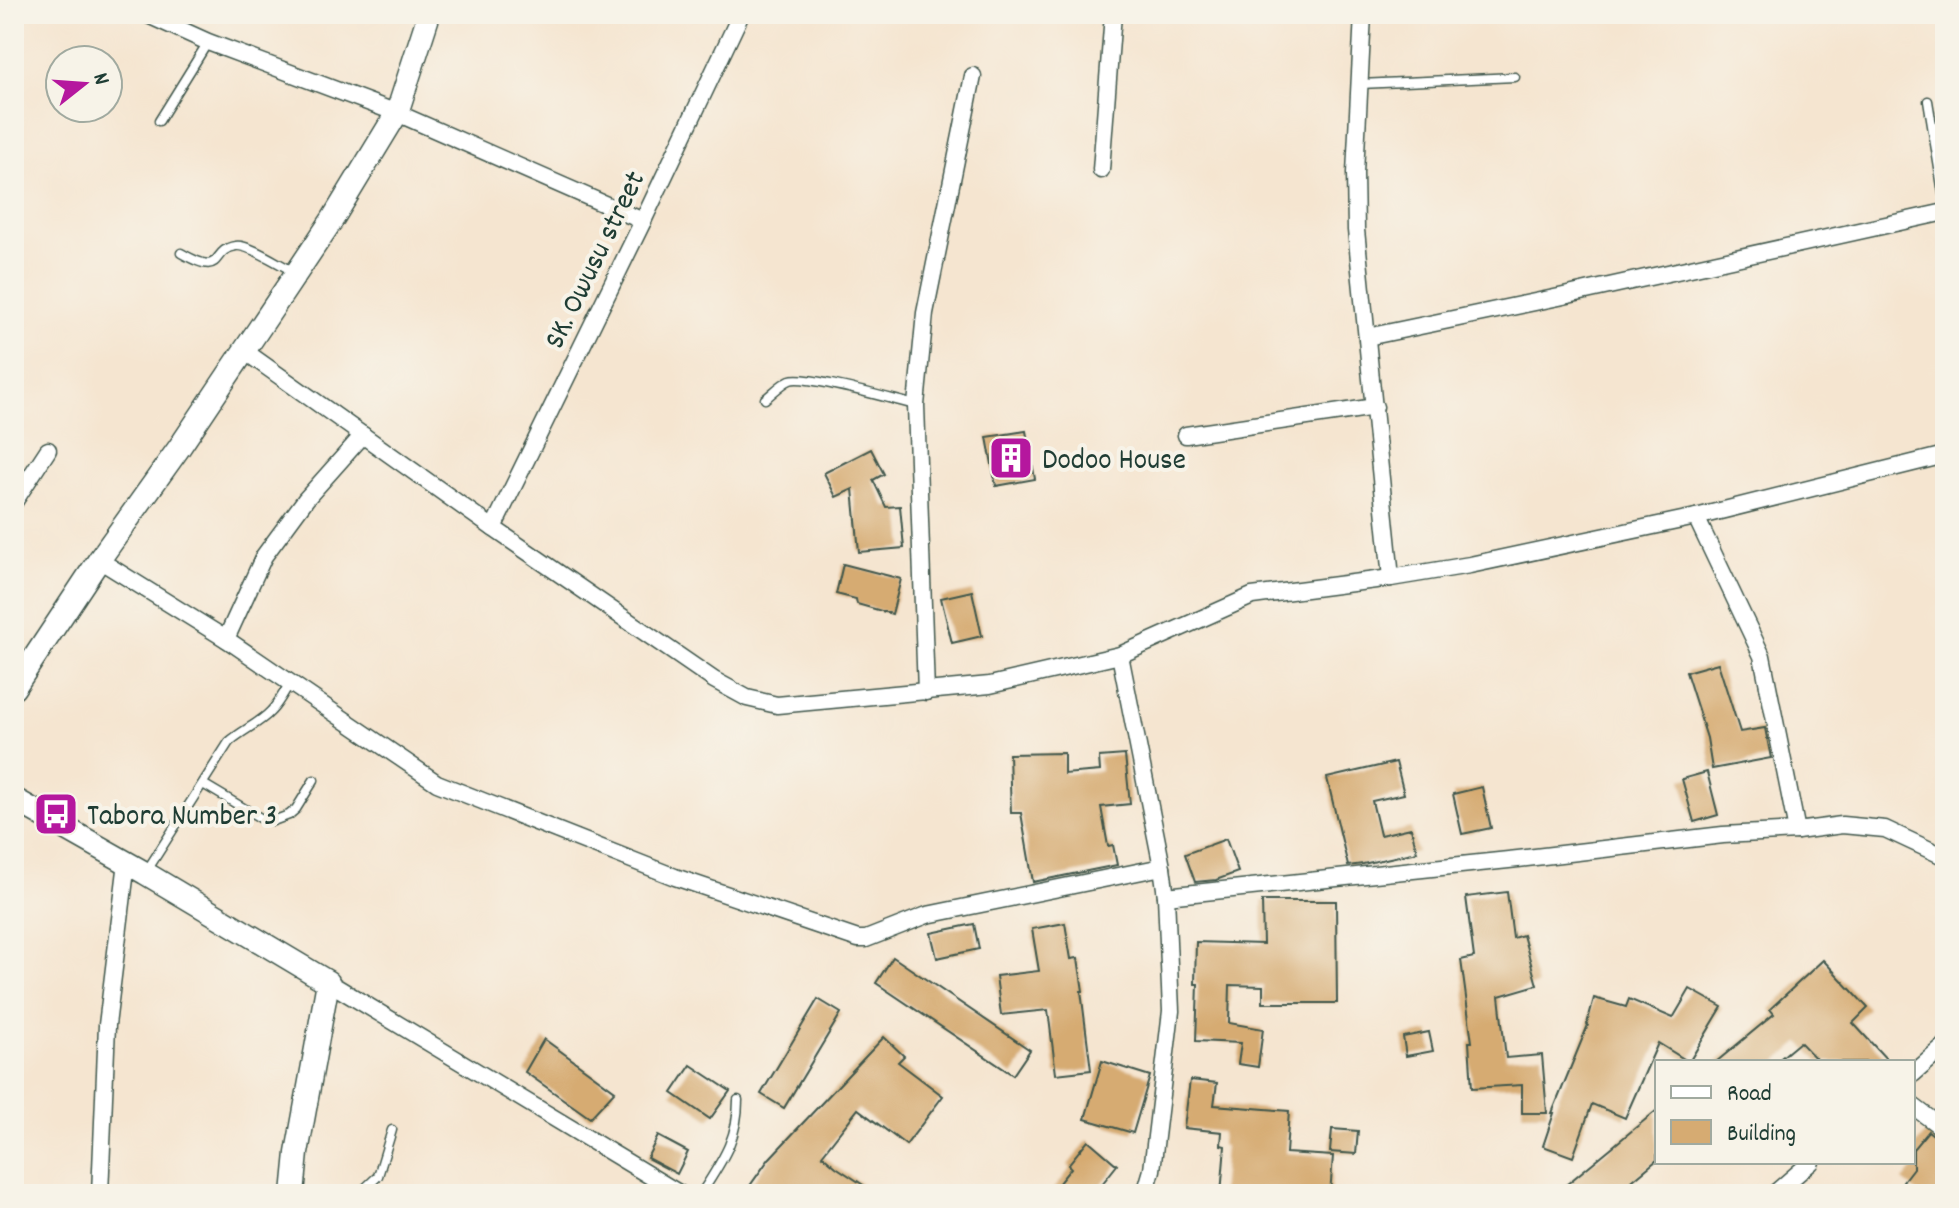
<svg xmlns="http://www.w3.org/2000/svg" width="1959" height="1208" font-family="Dekko,sans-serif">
	<rect width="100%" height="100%" fill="#f7f3e8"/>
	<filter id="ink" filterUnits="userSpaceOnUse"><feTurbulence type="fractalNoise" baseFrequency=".0125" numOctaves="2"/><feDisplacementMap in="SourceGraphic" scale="16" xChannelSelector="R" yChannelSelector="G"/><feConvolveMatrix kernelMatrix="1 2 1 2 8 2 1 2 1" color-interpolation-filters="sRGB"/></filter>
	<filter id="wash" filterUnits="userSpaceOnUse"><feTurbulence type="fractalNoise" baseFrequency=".006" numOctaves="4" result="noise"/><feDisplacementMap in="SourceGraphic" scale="32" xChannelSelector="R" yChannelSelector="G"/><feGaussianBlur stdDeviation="1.8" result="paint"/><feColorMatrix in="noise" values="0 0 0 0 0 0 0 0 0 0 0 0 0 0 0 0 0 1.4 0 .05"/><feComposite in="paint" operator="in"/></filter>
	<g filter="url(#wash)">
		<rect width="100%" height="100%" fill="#f5e5d0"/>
		<g id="blocks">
			<!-- building -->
			<g fill="#d6ab72">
				<polygon points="1026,431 1035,479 996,486 987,437"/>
				<polygon points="871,449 884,474 873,480 886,507 900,506 904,548 859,552 853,489 836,497 824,473"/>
				<polygon points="843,564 901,579 892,614 857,604 856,599 836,594"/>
				<polygon points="972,591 982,636 952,643 941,598"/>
				<polygon points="1718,663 1740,732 1765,728 1771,758 1712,769 1707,738 1686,672"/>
				<polygon points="1064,753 1064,774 1100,771 1099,757 1125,755 1130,804 1101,807 1108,846 1113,845 1117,865 1033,882 1021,813 1011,813 1009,754"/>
				<polygon points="1396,762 1404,794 1372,801 1380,835 1411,828 1417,852 1363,864 1348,866 1327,778"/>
				<polygon points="1707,772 1718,815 1694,822 1682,779"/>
				<polygon points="1482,787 1491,828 1462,834 1453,794"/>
				<polygon points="1226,839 1238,872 1216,880 1195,882 1185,854"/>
				<polygon points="1507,892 1513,938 1523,935 1537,985 1499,996 1506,1058 1542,1055 1547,1113 1522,1113 1522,1085 1472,1088 1469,1042 1472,1042 1461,960 1474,957 1466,897"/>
				<polygon points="1262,901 1336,901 1337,1003 1263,1003 1263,986 1230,985 1229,1023 1263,1029 1258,1067 1238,1064 1241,1043 1196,1041 1198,984 1195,984 1196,942 1263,944"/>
				<polygon points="1065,923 1071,959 1078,958 1083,991 1081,991 1091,1070 1056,1074 1048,1010 1001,1015 996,976 1039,971 1032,929"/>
				<polygon points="974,924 979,949 937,958 931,933"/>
				<polygon points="893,957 1030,1050 1013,1075 876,983"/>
				<polygon points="1823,960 1868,1008 1853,1023 1889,1062 1819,1062 1800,1042 1776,1062 1716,1062 1774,1014 1770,1009"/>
				<polygon points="1690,989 1722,1007 1689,1062 1658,1043 1625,1118 1592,1104 1573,1157 1543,1146 1554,1113 1552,1113 1588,1025 1587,1024 1594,998 1626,1007 1629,999 1673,1018"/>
				<polygon points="818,999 841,1013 784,1108 761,1094"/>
				<polygon points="1429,1032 1433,1051 1406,1056 1403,1037"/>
				<polygon points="884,1037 904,1056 898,1062 943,1096 906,1145 858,1109 822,1155 836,1167 877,1194 744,1194 769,1159"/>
				<polygon points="544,1039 615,1091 590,1118 525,1072"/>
				<polygon points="1102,1061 1150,1076 1133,1133 1085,1119"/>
				<polygon points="691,1065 730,1091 710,1119 672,1093"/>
				<polygon points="1190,1080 1217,1083 1214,1105 1289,1111 1286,1153 1333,1156 1330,1194 1221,1194 1225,1146 1221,1145 1222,1132 1184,1128"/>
				<polygon points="1657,1110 1657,1160 1616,1194 1555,1194"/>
				<polygon points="1332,1129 1358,1131 1356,1154 1330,1152"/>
				<polygon points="1928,1131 1945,1144 1945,1183 1937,1194 1920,1194 1903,1181 1913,1168 1913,1149"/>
				<polygon points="658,1136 688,1152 677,1174 647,1158"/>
				<polygon points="1088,1140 1117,1165 1094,1194 1050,1194 1071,1168 1068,1165"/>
			</g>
		</g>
	</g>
	<g filter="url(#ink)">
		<use href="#blocks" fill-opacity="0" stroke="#3f564b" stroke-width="2"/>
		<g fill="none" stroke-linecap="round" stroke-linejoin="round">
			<!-- service casing -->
			<g stroke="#3f564b" stroke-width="11">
				<g id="service">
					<polyline points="1360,84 1515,77"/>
					<polyline points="1928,101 1945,205"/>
					<polyline points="159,121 208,42"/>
					<path d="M181,253C227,279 208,250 236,246C249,244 280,265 293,271"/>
					<path d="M765,399C773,393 781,384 790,380C805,374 894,400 916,405"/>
					<polyline points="203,784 262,819 273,821 289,815 296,809 314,780"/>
					<path d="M146,872L229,742C243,730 260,723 271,711C279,703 284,692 290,683"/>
					<polyline points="359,1194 378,1176 392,1130"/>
					<path d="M701,1194C721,1162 738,1140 738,1100"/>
				</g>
			</g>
			<!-- minor casing -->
			<g stroke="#3f564b" stroke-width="19">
				<g id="minor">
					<polyline points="146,14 208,42 397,113 643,221"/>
					<polyline points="1363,14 1355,173 1356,230 1391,578"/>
					<polyline points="1101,170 1113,14"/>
					<polyline points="1367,337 1559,297 1945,212"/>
					<polyline points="243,350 493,528 714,680 747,698 777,705 990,685 1120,655 1252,596 1391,578 1470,565 1696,517 1945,455"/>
					<polyline points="1186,435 1375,407"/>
					<polyline points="14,502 48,450"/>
					<polyline points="1696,517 1762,656 1797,831"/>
					<polyline points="493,528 643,221 741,14"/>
					<polyline points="99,560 226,639 437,783 675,877 858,939 866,939 927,915 1162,867"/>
					<polyline points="226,639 264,556 306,499 363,435"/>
					<polyline points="1120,655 1162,867 1166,896 1171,1011 1152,1170 1145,1194"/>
					<polyline points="926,692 916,405 925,313 973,76"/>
					<polyline points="1166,896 1518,859 1723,835 1797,831 1842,825 1885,829 1945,857"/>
					<polyline points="328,982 680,1194"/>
					<polyline points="1913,1074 1945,1046"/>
					<polyline points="1913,1106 1945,1130"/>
					<polyline points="100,1194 107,1025 127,862"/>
					<polyline points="1774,1194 1811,1162"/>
				</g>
			</g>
			<!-- tertiary casing -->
			<g stroke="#3f564b" stroke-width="25">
				<g id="tertiary">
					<polyline points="14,688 99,560 179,448 332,220 397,113 429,14"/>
					<polyline points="14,799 145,873 328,982 297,1153 293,1194"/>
				</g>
			</g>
			<!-- service -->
			<use href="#service" stroke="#fff" stroke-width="8"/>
			<!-- minor -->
			<use href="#minor" stroke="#fff" stroke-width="16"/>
			<!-- tertiary -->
			<use href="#tertiary" stroke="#fff" stroke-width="22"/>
		</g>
	</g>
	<!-- icons -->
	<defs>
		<g id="building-square" transform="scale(2.3)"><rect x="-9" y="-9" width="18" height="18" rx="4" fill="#b5179e" stroke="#f7f3e8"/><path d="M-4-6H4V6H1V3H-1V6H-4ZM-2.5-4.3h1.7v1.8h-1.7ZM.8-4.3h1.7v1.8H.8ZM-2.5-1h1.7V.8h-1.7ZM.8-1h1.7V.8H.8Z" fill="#fff"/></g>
		<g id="bus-square" transform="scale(2.3)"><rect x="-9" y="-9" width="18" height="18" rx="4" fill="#b5179e" stroke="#f7f3e8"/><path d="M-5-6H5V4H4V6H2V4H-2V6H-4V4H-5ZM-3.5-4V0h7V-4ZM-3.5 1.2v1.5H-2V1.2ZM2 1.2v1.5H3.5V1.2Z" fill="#fff"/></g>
	</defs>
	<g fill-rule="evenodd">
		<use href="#building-square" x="1011" y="458"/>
		<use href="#bus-square" x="56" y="814"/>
	</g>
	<g text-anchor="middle" stroke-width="8" stroke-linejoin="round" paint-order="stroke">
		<!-- street labels -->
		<g font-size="30" fill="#1f3d34" stroke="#f7f3e8">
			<text transform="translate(593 259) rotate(-64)" y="10">SK. Owusu street</text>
		</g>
		<!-- poi labels -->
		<g font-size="30" fill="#1f3d34" stroke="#f7f3e8" text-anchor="start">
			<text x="1042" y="468">Dodoo House</text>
			<text x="87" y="824">Tabora Number 3</text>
		</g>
	</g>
	<!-- margin -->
	<rect width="1959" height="1208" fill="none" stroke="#f7f3e8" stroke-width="48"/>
	<!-- legend -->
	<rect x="1655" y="1060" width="260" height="104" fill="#f7f3e8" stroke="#a1aaa0" stroke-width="2"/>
	<rect x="1671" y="1086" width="40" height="12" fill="#ffffff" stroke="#a1aaa0" stroke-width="2"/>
	<text x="1727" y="1100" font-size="24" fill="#1f3d34">Road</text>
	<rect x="1671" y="1120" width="40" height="24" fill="#d6ab72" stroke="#a1aaa0" stroke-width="2"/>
	<text x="1727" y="1140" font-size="24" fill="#1f3d34">Building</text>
	<!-- north arrow -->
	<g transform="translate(84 84) rotate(73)"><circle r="38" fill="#f7f3e8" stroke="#a1aaa0" stroke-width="2"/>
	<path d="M0-6L14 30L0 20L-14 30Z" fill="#b5179e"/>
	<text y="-12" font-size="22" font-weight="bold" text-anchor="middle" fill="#1f3d34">N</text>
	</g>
</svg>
